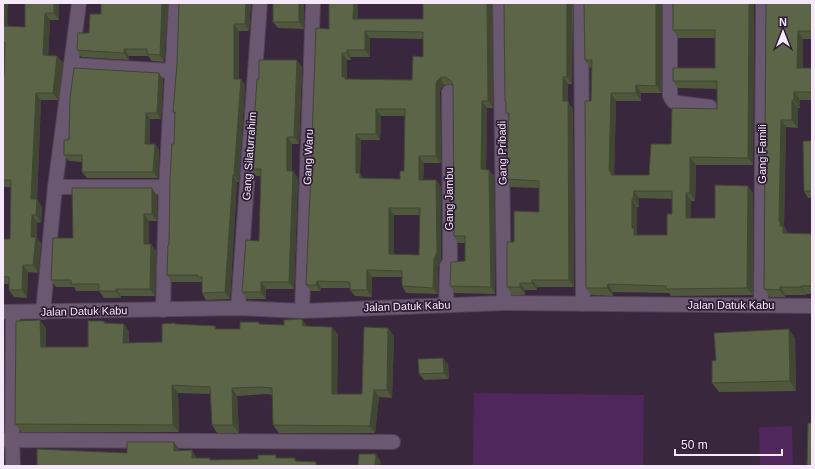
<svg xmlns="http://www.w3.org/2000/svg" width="815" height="469" font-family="Helvetica,sans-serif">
	<rect width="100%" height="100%" fill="#39273e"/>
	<!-- park -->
	<g fill="#50265d">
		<polygon points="474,393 644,395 643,466 473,466"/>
		<polygon points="792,426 793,466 760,466 759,427"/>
	</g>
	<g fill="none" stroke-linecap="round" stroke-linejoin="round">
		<!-- minor casing -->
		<g stroke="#534358" stroke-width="16">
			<g id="minor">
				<polyline points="500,3 504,303"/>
				<polyline points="581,3 583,304"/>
				<polyline points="670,3 670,96 673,101 677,103 710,107"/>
				<polyline points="71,65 173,71"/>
				<polyline points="55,187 166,187"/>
				<polyline points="446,305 447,266 450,261 449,92"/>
				<polyline points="761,305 763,3"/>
				<polyline points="238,308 260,3"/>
				<polyline points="163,310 166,187 176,3"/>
				<polyline points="302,311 313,3"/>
				<polyline points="3,312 238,308 302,311 504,303 812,306"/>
				<polyline points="43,312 55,187 79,3"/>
				<polyline points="3,440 393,442"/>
				<polyline points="13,466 12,440 13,312"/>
			</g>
		</g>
		<!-- minor -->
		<use href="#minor" stroke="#6a5770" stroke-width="14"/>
	</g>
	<!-- wall -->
	<g fill="#4f573d" fill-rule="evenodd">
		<polygon points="3,3 8,27 25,27 25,3 59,3 59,20 50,20 48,55 57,56 63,63 58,100 41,100 37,199 42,207 41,223 37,222 37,238 41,244 38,273 28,272 27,298 14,297 9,290 9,284 3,284 3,239 10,239 11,187 3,187 3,76 4,76 5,49 3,49"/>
		<polygon points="168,3 164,62 152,61 148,56 129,56 129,60 81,57 77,50 89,33 101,14"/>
		<polygon points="179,3 251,3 249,31 239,31 239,79 241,79 245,86 239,182 237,182 230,299 206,300 202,293 202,282 172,282 167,275 174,144 175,114 173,112 177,64"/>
		<polygon points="304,3 304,29 278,28 273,22"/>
		<path d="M329,3H358V19H423L492,3L493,108H487L486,170L494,176L495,294L455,293L450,286L465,261V243H458L454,236L453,86L449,84L444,85L441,88L440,92L441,163H424L423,180H436L441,187V259L438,266V294L406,293L402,286V277H372V297L355,296L350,290V288H321V291H311L306,285L312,171L329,29ZM370,38L423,39V57L412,80L347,79V60H351V57H370ZM381,116H405L404,171L400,179L363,178L360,174L361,140H380ZM394,215H420L419,255L394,254Z"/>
		<polygon points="573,3 572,84 568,84 568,102 573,109 574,287 537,287 537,290 525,290 525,295 512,295 507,287 514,242 539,212 539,188 511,187 506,179 508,117 506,113 506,103 505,101"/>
		<path d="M584,3H662V93H641V101H616L614,175H649L671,144L717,109V89L678,88L673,81L715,68V38H678L673,30V3H754L753,165H696L695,201H691V218H715L753,193V295L671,296L669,293L613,292V296L591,295L586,288L592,68H590L585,60ZM639,198L672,199V214L667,235H638L637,233V207H639Z"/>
		<polygon points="766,3 812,3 812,39 803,39 803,68 812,68 812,100 800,100 800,108 798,108 798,128 786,127 784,226 788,233 812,234 812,294 806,294 806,295 785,295 785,297 770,297 764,289"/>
		<polygon points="302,67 299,144 292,144 292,171 298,178 294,289 266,289 266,299 247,299 242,292 259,241 261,176 256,176 251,169"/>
		<polygon points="159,73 163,79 161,119 150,119 150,144 155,144 159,150 158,178 87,178 82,172 82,162 69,161 64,155 69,140"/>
		<polygon points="812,141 812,198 808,198 804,191"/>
		<polygon points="152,188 157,196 157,221 149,221 149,244 151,244 156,251 155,296 121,296 121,298 104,298 99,291 76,291 74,287 56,287 51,280 73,238"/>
		<polygon points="104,321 106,323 124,324 129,332 129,343 162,342 175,323 176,324 215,326 217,329 240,329 260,324 307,326 338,334 337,394 362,394 388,328 394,336 392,398 379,397 375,433 279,433 273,425 273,395 266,394 237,396 239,433 217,433 212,425 211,394 178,393 179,432 21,432 15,424 46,328 46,347 88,347"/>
		<polygon points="795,338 796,391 719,392 712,383"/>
		<polygon points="448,364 449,379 424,380 419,374"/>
	</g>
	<!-- shaded-wall -->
	<g fill="#404732">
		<polygon points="3,3 8,3 7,34 3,28"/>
		<polygon points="54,3 59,3 59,20 54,13"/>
		<polygon points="162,3 168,3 164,62 160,55"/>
		<polygon points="246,3 251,3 249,31 245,24"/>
		<polygon points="299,3 304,3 304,29 299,22"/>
		<polygon points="354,3 358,3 358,25 353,19"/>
		<polygon points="487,3 492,3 493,108 488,101"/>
		<polygon points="567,3 572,3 572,84 567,77"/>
		<polygon points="656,3 662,3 662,93 656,86"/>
		<polygon points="749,3 754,3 753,165 748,158"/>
		<polygon points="45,13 50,20 48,63 43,55"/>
		<polygon points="234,24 239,31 239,86 234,79"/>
		<polygon points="365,31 370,38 370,57 365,50"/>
		<polygon points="798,31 803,39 803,75 797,68"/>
		<polygon points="124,49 129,56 129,60 124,53"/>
		<polygon points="347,50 351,57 351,60 347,53"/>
		<polygon points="342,53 347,60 347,80 342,77"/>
		<polygon points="57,56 63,63 58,100 53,93"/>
		<polygon points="297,60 302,67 299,144 294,137"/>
		<polygon points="159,73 163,79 161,119 157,113"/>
		<polygon points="563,77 568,84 568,102 573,109 574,287 569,280 563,101"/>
		<polygon points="440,78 444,85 441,88 440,92 441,163 436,156 436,85 437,81"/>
		<polygon points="241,79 245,86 239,182 234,175"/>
		<polygon points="636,85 641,93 641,101 636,93"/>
		<polygon points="794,92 800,100 800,108 794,100"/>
		<polygon points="36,93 41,100 37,199 42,207 41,223 36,215 31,199"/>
		<polygon points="611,93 616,101 614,176 611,175 609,171"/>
		<polygon points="792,100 798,108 798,128 792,120"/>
		<polygon points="482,101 487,108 486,176 481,169"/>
		<polygon points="376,109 381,116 380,140 376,134"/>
		<polygon points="146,113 150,119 150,150 145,144"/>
		<polygon points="781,120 786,127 784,226 789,234 783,233 779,221"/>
		<polygon points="356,134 361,140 360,174 365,180 360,179 356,173"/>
		<polygon points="287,137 292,144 292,178 287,171"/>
		<polygon points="155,144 159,150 158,178 153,172"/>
		<polygon points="419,156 424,163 423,187 419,180"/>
		<polygon points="690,157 696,165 695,201 690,193"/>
		<polygon points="489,170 494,176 495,294 491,287"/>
		<polygon points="293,171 298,178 294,289 289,282"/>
		<polygon points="233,175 237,182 230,299 225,292"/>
		<polygon points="436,180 441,187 441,259 438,266 438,294 433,288"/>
		<polygon points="748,186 753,193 753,295 747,288"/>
		<polygon points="152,188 157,196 157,221 152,214"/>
		<polygon points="634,191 639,198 639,207 633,199"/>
		<polygon points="686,193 691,201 691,226 686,218"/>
		<polygon points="632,199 637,207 637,233 639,236 634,235 632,228"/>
		<polygon points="389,208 394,215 394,261 389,254"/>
		<polygon points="144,214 149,221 149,251 144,244"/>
		<polygon points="32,215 37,222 37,238 41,244 38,273 33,265 31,237"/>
		<polygon points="151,244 156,251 155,296 150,289"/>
		<polygon points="23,265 28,272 27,298 22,290"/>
		<polygon points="367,270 372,277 372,297 367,290"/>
		<polygon points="532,280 537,287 537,290 532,283"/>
		<polygon points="317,281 321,288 321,291 316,285"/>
		<polygon points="261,282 266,289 266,299 261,292"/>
		<polygon points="520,283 525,290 525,295 520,287"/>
		<polygon points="608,284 613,292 613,296 607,288"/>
		<polygon points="801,286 806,294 806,295 801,287"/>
		<polygon points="780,287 785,295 785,297 780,290"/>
		<polygon points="116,289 121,296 121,298 116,291"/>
		<polygon points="302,319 308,327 303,326"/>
		<polygon points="40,320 46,328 46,355 41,347"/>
		<polygon points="124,324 129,332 128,351 123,343"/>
		<polygon points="332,327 338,334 337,401 332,394"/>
		<polygon points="388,328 394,336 392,398 387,390"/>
		<polygon points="789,329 795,338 796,391 790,381"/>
		<polygon points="443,358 448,364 449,379 444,373"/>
		<polygon points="172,385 178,393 179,432 173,425"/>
		<polygon points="232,388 237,396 239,433 233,425"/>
		<polygon points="374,390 379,397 375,433 370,426"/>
		<polygon points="174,442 179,449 179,458 174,451"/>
		<polygon points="192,450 197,458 192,458"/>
		<polygon points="376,454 381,462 380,466 375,466"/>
	</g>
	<!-- building -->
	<g fill="#5c6547" stroke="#404732" fill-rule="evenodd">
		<polygon points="25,3 54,3 54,13 45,13 43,55 57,56 53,93 36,93 31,199 37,199 36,215 32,215 31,237 36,237 33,265 23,265 22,290 9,290 9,277 3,277 3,239 10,239 11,180 3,180 3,76 4,76 5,42 3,42 3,26 25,27"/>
		<polygon points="101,3 162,3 160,55 147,54 147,49 124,49 124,53 77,50 78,33 89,33 90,14 101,14"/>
		<polygon points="179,3 246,3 245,24 234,24 234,79 241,79 234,175 233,175 225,292 202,293 202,277 198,277 198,275 167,275 168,245 169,245 170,180 172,144 174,144 175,112 173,112 177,64"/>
		<rect x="273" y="3" width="26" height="19"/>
		<path d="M329,3H354L353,19H423V3H487L488,101H482L481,169L489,170L491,287L450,286L451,262L465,261V236H454L453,85L451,81L445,77L440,78L437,81L436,85V156H419V180H436L437,252L434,259L433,288L402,286V271L367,270V290H350V282L317,281L316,285H306L311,171H312V138L316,28L329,29ZM365,31L423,32V57L413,56L412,80L345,79V77H342V53H347V50H365ZM376,109H405L404,171H400V179L360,178V173H356V134H376ZM389,208H420L419,255L389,254Z"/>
		<polygon points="504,3 567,3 567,77 563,77 563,101 568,101 569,280 532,280 532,283 520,283 520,287 507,287 507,242 514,242 514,211 539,212 539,181 506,179 509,113 506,113 506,101 505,101"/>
		<path d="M584,3H656V86L636,85V93H611L609,171H611V175H649L651,144H671L672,108L717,109V81H673V68H715V30H673V3H749L748,158L690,157V193H686V218H715V185L748,186L747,288L666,289V286L608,284L607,288H586L585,101H591L592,60H585ZM634,191H672V214H667V235H634V228H632V199H633Z"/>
		<polygon points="766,3 812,3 812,31 798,31 797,68 812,68 812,92 794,92 794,100 792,100 792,120 781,120 779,221 780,221 780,226 783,226 783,233 812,234 812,286 801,286 801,287 780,287 780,290 764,289"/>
		<polygon points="259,60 297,60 294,137 287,137 287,171 293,171 289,282 261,282 261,292 242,292 246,240 259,241 261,169 251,169 257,79 259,79"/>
		<polygon points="74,68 159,73 157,113 146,113 145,144 155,144 153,172 82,172 82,155 64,155 64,140 69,140 70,98"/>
		<polygon points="803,141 812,141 812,191 804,191"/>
		<polygon points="72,188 152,188 152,214 144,214 144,244 151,244 150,289 116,289 116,291 99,291 99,284 71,284 71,280 51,280 53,238 73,238"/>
		<polygon points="302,319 303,326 332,327 332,394 362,394 364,327 388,328 387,390 374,390 370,426 273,425 272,388 261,387 232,388 233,425 212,425 210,387 172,385 173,425 15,424 16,321 40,320 41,347 88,347 88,321 104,321 104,323 124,324 123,343 162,342 162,324 175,323 175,324 215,326 215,329 240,329 240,322 259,322 259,324 284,325 284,320"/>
		<polygon points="789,329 790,381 712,383 712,361 716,360 714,333"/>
		<polygon points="443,358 444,373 419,374 418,359"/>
		<polygon points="808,423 812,423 812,466 807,466"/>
		<polygon points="127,442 174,442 174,451 192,450 192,458 210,458 210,460 258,459 258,455 276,455 276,458 295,458 295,461 316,462 316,465 358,465 359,454 376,454 375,466 37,466 37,449 127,453"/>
	</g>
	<g text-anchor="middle" stroke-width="3.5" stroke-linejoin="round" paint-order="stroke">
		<!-- street labels -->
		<g font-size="11" fill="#f5e9f9" stroke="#2e1d34">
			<text transform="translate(502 153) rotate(-91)" y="4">Gang Pribadi</text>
			<text transform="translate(762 154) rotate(-90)" y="4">Gang Famili</text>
			<text transform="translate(249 156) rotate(-86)" y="4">Gang Silaturrahim</text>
			<text transform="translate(308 157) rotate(-88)" y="4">Gang Waru</text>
			<text transform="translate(449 199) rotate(-90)" y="4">Gang Jambu</text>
			<text x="731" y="309">Jalan Datuk Kabu</text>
			<text transform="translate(407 306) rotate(-2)" y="4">Jalan Datuk Kabu</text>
			<text transform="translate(84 311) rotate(-1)" y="4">Jalan Datuk Kabu</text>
		</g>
	</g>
	<!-- border -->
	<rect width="815" height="469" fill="none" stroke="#f5e9f9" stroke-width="8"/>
	<!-- north arrow -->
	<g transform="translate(783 32)" stroke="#2e1d34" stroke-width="3" paint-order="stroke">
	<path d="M0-3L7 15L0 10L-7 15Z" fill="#f5e9f9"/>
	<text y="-6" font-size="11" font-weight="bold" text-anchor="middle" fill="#f5e9f9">N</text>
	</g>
	<!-- scale -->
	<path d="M675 449v6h107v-6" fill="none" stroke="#f5e9f9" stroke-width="2"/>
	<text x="681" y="449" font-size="12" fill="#f5e9f9" stroke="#2e1d34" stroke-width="3" paint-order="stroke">50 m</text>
</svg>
